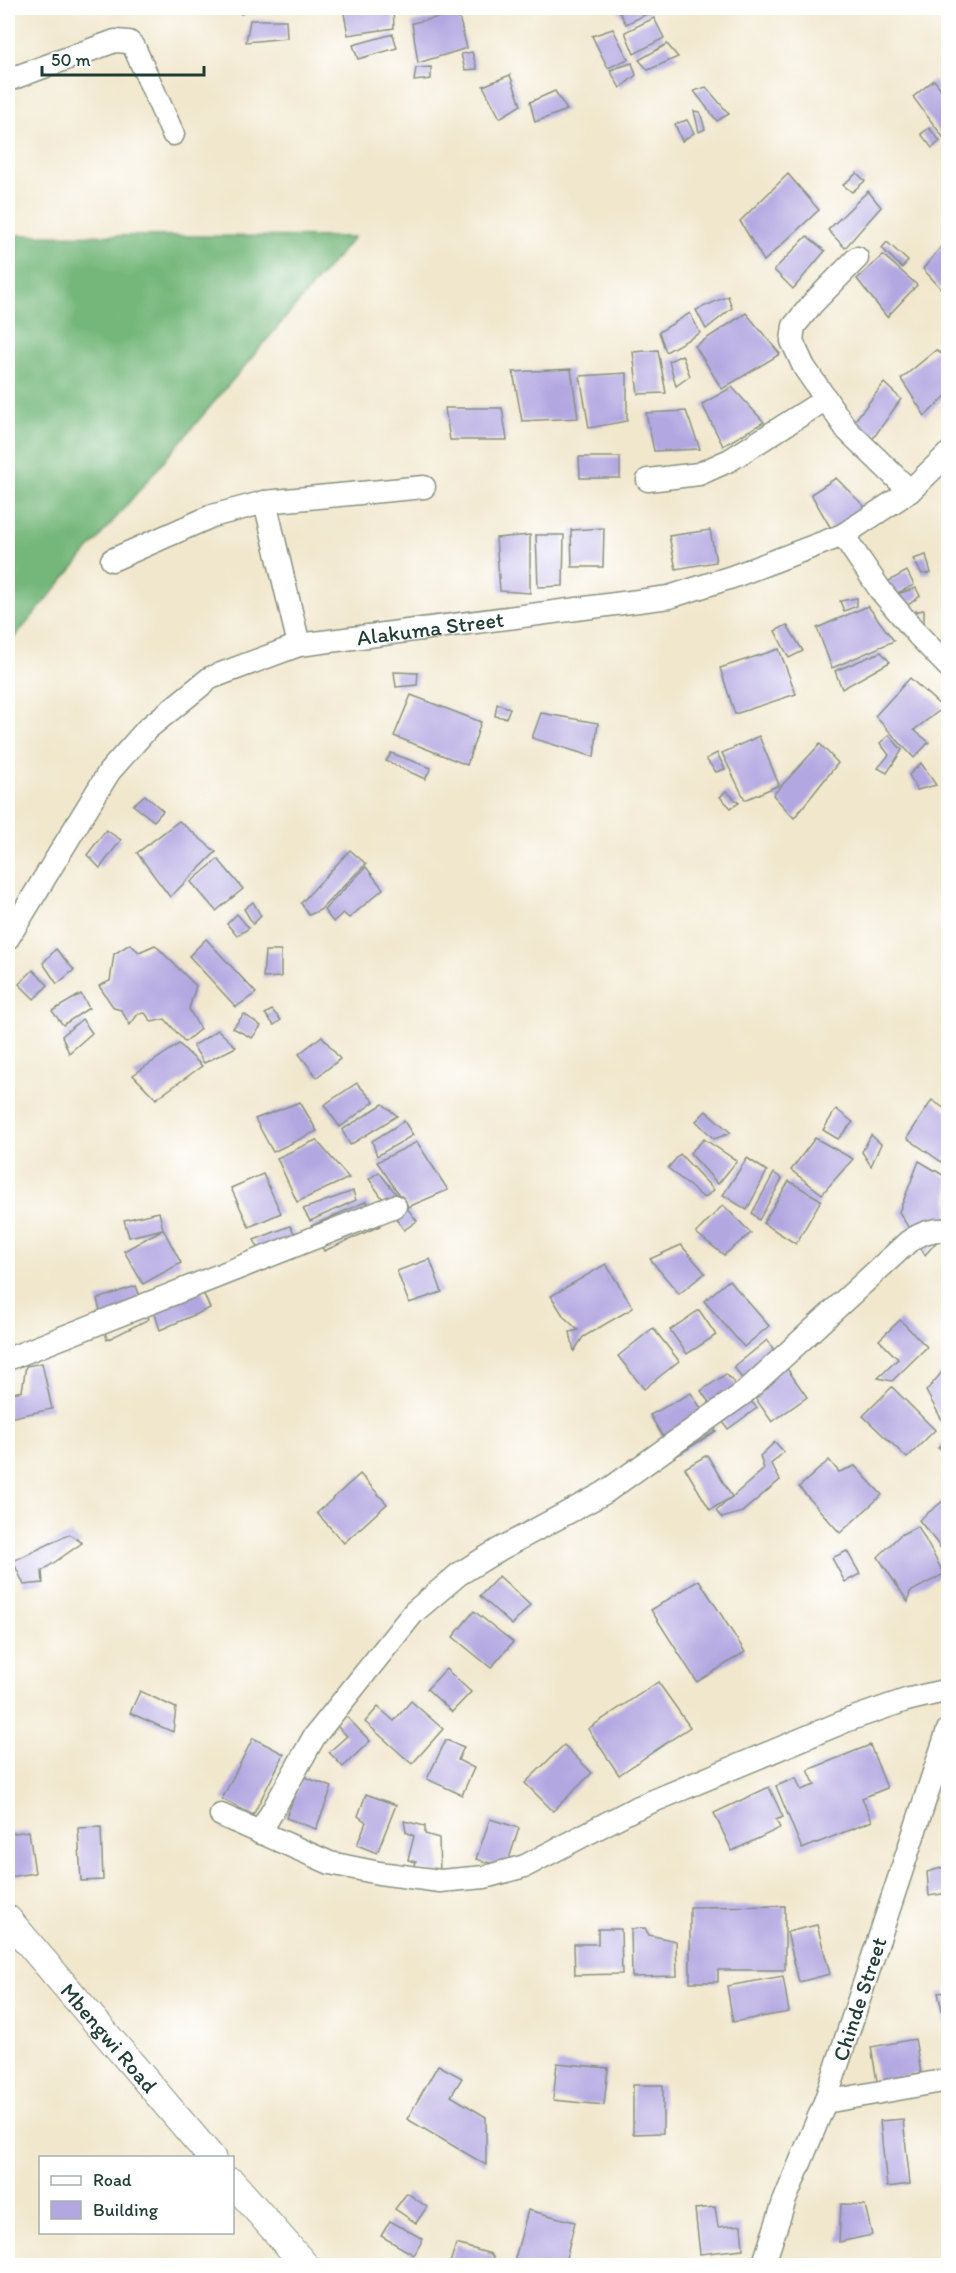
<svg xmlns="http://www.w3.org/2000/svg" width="956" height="2273" font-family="Itim,sans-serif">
	<rect width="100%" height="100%" fill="#fff"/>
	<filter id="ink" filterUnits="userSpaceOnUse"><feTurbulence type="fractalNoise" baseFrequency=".0167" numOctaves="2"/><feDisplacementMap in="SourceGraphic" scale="12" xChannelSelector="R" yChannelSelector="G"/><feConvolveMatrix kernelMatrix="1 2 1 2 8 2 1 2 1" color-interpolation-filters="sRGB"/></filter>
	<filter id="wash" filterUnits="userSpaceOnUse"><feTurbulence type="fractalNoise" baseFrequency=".008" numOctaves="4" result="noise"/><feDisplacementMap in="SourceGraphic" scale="24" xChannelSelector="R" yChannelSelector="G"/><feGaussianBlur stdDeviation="1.35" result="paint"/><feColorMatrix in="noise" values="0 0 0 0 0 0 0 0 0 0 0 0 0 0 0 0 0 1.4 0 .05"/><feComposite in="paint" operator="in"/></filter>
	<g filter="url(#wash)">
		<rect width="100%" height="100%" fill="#f1e7cd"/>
		<!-- forest -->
		<polygon fill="#75b77a" stroke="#4a7a57" stroke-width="1.5" points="8,235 354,237 8,645"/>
		<g id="blocks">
			<!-- building -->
			<g fill="#b2a7e1">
				<polygon points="238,8 256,8 241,14"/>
				<polygon points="343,8 393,8 394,28 348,35"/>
				<polygon points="617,8 649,8 651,12 626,24"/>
				<polygon points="458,13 467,48 418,63 412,23"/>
				<polygon points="654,18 664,38 634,54 625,32"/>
				<polygon points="250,20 286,20 287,38 246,42"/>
				<polygon points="613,29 628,59 608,68 592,36"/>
				<polygon points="393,34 397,48 358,59 353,45"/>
				<polygon points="667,44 678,57 648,70 639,60"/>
				<polygon points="472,52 477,69 465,70 461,54"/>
				<polygon points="632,63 636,75 620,88 610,70"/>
				<polygon points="431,67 431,79 414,81 416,68"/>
				<polygon points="510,75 521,105 500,118 483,86"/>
				<polygon points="934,80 948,98 948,139 946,141 913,97"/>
				<polygon points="706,87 729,114 717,121 694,91"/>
				<polygon points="555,91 567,110 535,122 530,102"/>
				<polygon points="694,111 700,112 705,129 699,132"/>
				<polygon points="687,120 694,133 682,141 675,124"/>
				<polygon points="929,128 940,141 932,148 921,134"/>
				<polygon points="857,173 865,181 852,192 843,185"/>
				<polygon points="788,174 819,210 764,261 740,221"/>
				<polygon points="868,191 881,207 845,248 828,230"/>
				<polygon points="807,236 825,251 793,289 774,270"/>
				<polygon points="948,238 948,296 923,269"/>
				<polygon points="887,242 908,261 902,268 882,248"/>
				<polygon points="883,255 917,285 887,317 857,279"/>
				<polygon points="728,296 732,308 706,329 696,310"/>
				<polygon points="690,313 700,333 666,352 659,332"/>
				<polygon points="746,313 780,354 722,389 695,346"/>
				<polygon points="658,350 666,393 638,394 633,352"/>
				<polygon points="936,350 948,359 948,394 925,416 901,379"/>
				<polygon points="682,355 690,376 676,386 669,361"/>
				<polygon points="571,369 578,418 522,421 513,372"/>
				<polygon points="627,373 627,421 589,428 580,376"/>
				<polygon points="884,383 901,399 872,440 853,423"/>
				<polygon points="732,387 764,422 723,446 702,404"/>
				<polygon points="445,408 502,408 507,440 450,440"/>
				<polygon points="686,411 700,449 654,451 646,413"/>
				<polygon points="579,457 620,457 620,478 580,478"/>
				<polygon points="836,478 869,511 833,532 811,494"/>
				<polygon points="604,528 603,567 572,567 571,530"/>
				<polygon points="710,530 716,562 676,569 669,536"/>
				<polygon points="530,535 530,593 500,591 496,538"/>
				<polygon points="536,535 564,535 563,586 538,587"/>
				<polygon points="926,555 931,573 922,574 913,559"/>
				<polygon points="907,571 914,585 894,595 887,582"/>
				<polygon points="916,588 920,596 901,610 894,595"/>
				<polygon points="857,598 857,606 844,611 840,601"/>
				<polygon points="868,606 894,641 832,668 817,628"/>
				<polygon points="924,610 924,622 913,624 906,613"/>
				<polygon points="787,625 803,651 789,658 775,631"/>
				<polygon points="779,649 796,694 735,714 720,668"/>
				<polygon points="881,652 890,662 842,689 835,671"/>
				<polygon points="394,672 418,673 417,685 396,687"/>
				<polygon points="910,678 943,708 914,730 929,742 914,758 875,716"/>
				<polygon points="411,695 481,722 467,765 394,736"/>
				<polygon points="497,704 510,708 506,718 495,716"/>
				<polygon points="541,713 598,723 594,757 532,738"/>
				<polygon points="889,735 902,750 887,773 878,768 889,755 880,743"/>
				<polygon points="759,736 779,785 745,800 722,753"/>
				<polygon points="820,744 838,763 794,818 773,795"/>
				<polygon points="391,753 431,768 425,779 386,761"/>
				<polygon points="717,753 725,769 716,772 706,759"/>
				<polygon points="921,763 936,785 917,790 909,775"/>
				<polygon points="726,791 739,803 731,808 720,797"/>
				<polygon points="145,795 163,811 154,821 133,805"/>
				<polygon points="179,821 216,852 170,897 137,853"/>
				<polygon points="106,830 121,840 100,868 87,855"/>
				<polygon points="350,850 366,864 320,910 309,915 301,903"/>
				<polygon points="218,859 243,889 216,911 191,882"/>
				<polygon points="366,867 383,889 349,918 343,913 333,922 324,910"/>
				<polygon points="253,902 261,916 253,924 244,909"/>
				<polygon points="237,914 249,928 237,936 227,924"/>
				<polygon points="206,939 256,993 236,1007 189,956"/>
				<polygon points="130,944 139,952 155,945 196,986 189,1009 200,1029 185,1042 165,1019 152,1022 145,1013 138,1014 130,1025 121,1010 114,1008 99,986 110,981 114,954"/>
				<polygon points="56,949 74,970 57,984 43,963"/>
				<polygon points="265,951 281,951 281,977 263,978"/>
				<polygon points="33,970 48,985 34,999 19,984"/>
				<polygon points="81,994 89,1008 63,1025 52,1011"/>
				<polygon points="272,1010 281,1020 274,1025 265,1014"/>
				<polygon points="244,1014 261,1026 252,1038 233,1028"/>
				<polygon points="82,1019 92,1033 69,1053 62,1036"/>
				<polygon points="218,1030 236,1047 204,1063 193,1046"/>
				<polygon points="322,1036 340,1059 317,1077 299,1054"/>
				<polygon points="179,1044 202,1066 156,1099 133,1075"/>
				<polygon points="357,1083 374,1102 340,1127 324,1105"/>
				<polygon points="932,1100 948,1111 948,1154 943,1163 907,1138"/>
				<polygon points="300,1102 317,1131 273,1152 255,1119"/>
				<polygon points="383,1104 397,1116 350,1145 342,1130"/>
				<polygon points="836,1109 853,1122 838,1139 823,1130"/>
				<polygon points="706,1111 731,1133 714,1139 696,1121"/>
				<polygon points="404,1121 413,1135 377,1156 372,1141"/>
				<polygon points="871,1135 881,1144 871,1166 862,1152"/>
				<polygon points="815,1138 853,1159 822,1194 791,1170"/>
				<polygon points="704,1139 737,1161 718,1184 690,1153"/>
				<polygon points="316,1140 349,1178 297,1202 277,1158"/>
				<polygon points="417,1142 448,1190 408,1207 377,1162"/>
				<polygon points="680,1154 714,1190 704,1198 668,1168"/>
				<polygon points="747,1158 767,1171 747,1210 723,1195"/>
				<polygon points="919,1161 948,1178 948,1229 925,1255 899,1212"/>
				<polygon points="379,1172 417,1221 404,1230 369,1179"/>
				<polygon points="774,1173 782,1179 759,1220 752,1213"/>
				<polygon points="263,1174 281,1213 249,1227 231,1188"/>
				<polygon points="789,1181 821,1200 796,1244 763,1223"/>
				<polygon points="353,1191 356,1200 310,1221 303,1209"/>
				<polygon points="367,1201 380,1226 324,1251 311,1226"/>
				<polygon points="723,1205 751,1233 724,1255 696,1233"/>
				<polygon points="159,1212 163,1229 181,1263 143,1284 124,1251 163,1229 129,1237 124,1220"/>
				<polygon points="290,1226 306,1252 268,1265 254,1240"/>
				<polygon points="681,1245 705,1273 679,1294 650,1259"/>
				<polygon points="430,1259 442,1292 409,1303 397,1271"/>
				<polygon points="606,1264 633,1308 583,1337 574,1351 570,1332 578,1330 564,1317 551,1296"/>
				<polygon points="196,1277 210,1308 160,1330 148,1292"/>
				<polygon points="729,1280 769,1326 744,1347 704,1301"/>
				<polygon points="136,1286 149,1319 107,1340 97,1299"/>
				<polygon points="699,1310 716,1335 687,1354 670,1330"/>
				<polygon points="900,1320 927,1347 892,1381 878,1378 898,1359 879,1340"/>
				<polygon points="653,1328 679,1361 644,1389 618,1356"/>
				<polygon points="767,1340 807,1397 772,1422 734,1367"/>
				<polygon points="42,1363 52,1409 8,1418 8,1394 22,1391 26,1366"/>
				<polygon points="947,1366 948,1367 948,1431 926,1391"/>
				<polygon points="726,1374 757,1408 728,1429 701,1391"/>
				<polygon points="892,1387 935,1430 907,1458 863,1416"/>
				<polygon points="691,1393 716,1431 675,1457 650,1415"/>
				<polygon points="948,1436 948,1451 938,1448"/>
				<polygon points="775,1442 784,1452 771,1464 780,1480 742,1512 722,1518 716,1511 764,1469 760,1456"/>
				<polygon points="707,1455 732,1497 710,1510 685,1468"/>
				<polygon points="829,1460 839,1472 855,1466 882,1495 840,1533 799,1487"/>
				<polygon points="360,1474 387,1504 344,1543 317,1513"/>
				<polygon points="948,1497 948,1557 919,1520"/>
				<polygon points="918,1526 944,1574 910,1592 908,1602 878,1557 900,1535"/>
				<polygon points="70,1534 82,1543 42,1571 43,1583 24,1585 13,1561"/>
				<polygon points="847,1551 860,1574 845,1582 832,1558"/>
				<polygon points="499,1576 530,1605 512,1625 480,1596"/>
				<polygon points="699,1580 745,1652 697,1682 651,1610"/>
				<polygon points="474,1611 513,1642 491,1668 453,1637"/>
				<polygon points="446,1669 471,1692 452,1712 427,1689"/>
				<polygon points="658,1682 690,1727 619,1775 588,1729"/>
				<polygon points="140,1691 176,1708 173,1732 130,1713"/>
				<polygon points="411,1701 443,1729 412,1764 365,1722 378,1707 394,1721"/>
				<polygon points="346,1716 370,1741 343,1767 329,1752 347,1736 336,1725"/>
				<polygon points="253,1738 284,1754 253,1815 222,1799"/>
				<polygon points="446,1740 464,1747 458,1760 474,1768 462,1795 427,1779"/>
				<polygon points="564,1745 592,1773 553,1811 525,1783"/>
				<polygon points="870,1745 887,1788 862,1798 872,1821 802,1849 776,1786 796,1778 801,1790 815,1785 808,1770"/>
				<polygon points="302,1776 332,1787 316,1829 286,1818"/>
				<polygon points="769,1787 783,1817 776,1820 780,1828 732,1851 714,1813"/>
				<polygon points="366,1794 396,1805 377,1853 357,1845 366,1822 358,1816"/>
				<polygon points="490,1819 519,1828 506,1868 476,1859"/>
				<polygon points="404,1821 425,1826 425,1834 439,1838 440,1874 414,1868 416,1862 408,1860 414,1836 406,1832"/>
				<polygon points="101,1827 103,1880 81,1881 78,1828"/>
				<polygon points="29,1831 35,1873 8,1877 8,1834"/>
				<polygon points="948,1866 948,1893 929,1896 927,1872"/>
				<polygon points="785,1906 785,1970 718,1970 718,1982 690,1982 690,1907"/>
				<polygon points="817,1925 830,1974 799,1982 787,1932"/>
				<polygon points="645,1928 649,1935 676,1941 677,1976 632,1977 631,1929"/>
				<polygon points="598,1929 621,1929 622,1974 575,1975 574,1944 598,1944"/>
				<polygon points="783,1976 789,2012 733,2022 727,1986"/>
				<polygon points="945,1992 948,2007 948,2036 938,1993"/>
				<polygon points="915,2039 921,2073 877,2081 871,2047"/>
				<polygon points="557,2063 608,2068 604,2105 553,2100"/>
				<polygon points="438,2065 462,2078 451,2096 486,2117 486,2165 407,2119"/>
				<polygon points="633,2085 663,2085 663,2133 633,2134"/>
				<polygon points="903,2119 910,2184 887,2187 880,2121"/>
				<polygon points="407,2193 427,2207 416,2223 395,2209"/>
				<polygon points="841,2204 865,2205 872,2235 839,2242"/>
				<polygon points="715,2207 718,2227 741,2225 743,2249 700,2254 695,2209"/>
				<polygon points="528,2210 575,2222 564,2266 513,2266"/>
				<polygon points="390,2221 423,2239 414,2255 381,2236"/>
				<polygon points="456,2244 491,2254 499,2266 449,2266"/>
			</g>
		</g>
	</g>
	<g filter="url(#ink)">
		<use href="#blocks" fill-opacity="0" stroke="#889280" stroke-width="1.5"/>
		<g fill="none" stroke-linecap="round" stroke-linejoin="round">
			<!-- minor casing -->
			<g stroke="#889280" stroke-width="25">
				<g id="minor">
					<polyline points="8,80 115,41 129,42 134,47 173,134"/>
					<polyline points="857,258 812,304 794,326 792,341 804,367 847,430 910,491"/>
					<polyline points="648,480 699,474 730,460 826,399"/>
					<polyline points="265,502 299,645"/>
					<polyline points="843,535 881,591 918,635 948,666"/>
					<polyline points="112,560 212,516 265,502 424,487"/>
					<path id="s1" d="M8,938L109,772L147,729L210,678L299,645L669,597L732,577L843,535L910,491L948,454"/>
					<polyline points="8,1359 395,1206"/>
					<polyline points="221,1815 330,1863 379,1873 440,1881 485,1877 525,1866 634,1809 848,1720 906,1700 948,1690"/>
					<path d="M260,1833L314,1737L414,1612L459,1574L500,1549L604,1493L744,1393L908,1242C921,1233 932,1229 948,1230"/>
					<polyline points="825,2102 948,2080"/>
					<path id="s2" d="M763,2266L784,2202L825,2102L948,1730"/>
				</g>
			</g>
			<!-- major casing -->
			<g stroke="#889280" stroke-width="29">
				<g id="major">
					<path id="s3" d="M8,1919L212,2158"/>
					<polyline points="232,2182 306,2266"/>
				</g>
			</g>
			<!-- minor -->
			<use href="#minor" stroke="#fff" stroke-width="22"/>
			<!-- major -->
			<use href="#major" stroke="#fff" stroke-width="27"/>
		</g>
	</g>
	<g text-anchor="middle" stroke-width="4.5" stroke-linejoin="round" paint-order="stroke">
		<!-- street labels -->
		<g font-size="22" fill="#1f3d34" stroke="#fff">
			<text dy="8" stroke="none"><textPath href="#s1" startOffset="560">Alakuma Street</textPath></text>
			<text dy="8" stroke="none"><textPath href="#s2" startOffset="284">Chinde Street</textPath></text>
			<text dy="8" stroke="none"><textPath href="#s3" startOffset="156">Mbengwi Road</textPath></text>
		</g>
	</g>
	<!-- margin -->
	<rect width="956" height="2273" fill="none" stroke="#fff" stroke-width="30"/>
	<!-- legend -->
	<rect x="39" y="2156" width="195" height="78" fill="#ffffff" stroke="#a5b1ae" stroke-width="1.5"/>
	<rect x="51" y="2176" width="30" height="9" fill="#ffffff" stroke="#a5b1ae" stroke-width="1.5"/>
	<text x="93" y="2186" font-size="18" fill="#1f3d34">Road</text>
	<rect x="51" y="2201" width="30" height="18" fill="#b2a7e1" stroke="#a5b1ae" stroke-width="1.5"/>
	<text x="93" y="2216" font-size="18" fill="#1f3d34">Building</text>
	<!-- scale -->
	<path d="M42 66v9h162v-9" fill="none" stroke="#1f3d34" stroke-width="3"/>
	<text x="51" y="66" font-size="18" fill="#1f3d34" stroke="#ffffff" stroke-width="4.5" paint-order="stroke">50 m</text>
</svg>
